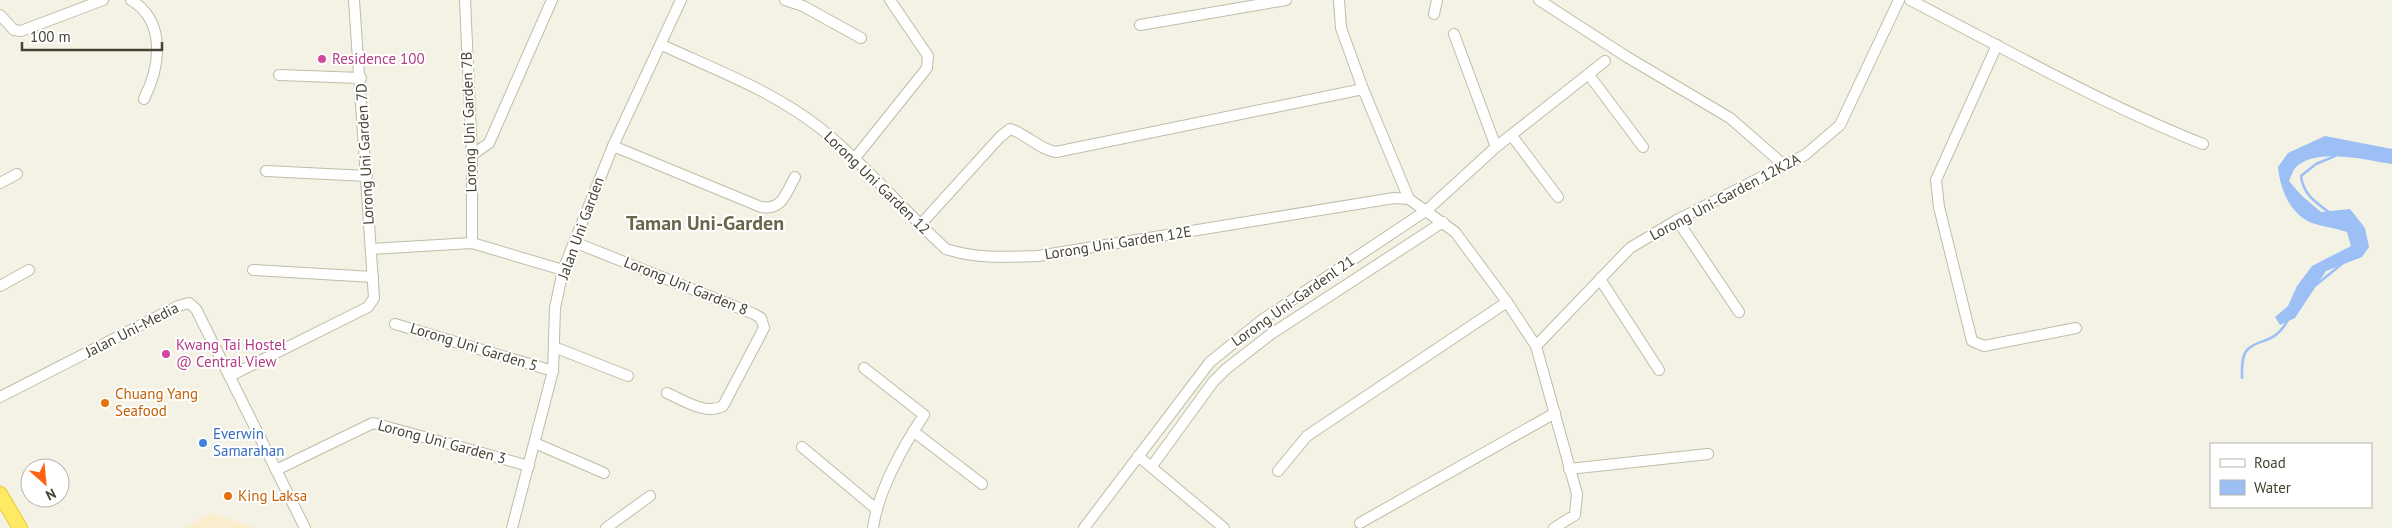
<svg xmlns="http://www.w3.org/2000/svg" width="2392" height="528" font-family="'PT Sans',sans-serif">
	<rect width="100%" height="100%" fill="#f4f2e5"/>
	<!-- commercial -->
	<polygon fill="#f8eece" points="211,513 256,528 184,528"/>
	<!-- water -->
	<path fill="#9cbff6" d="M2325,136L2392,149V164C2366,160 2317,147 2296,167C2293,170 2291,177 2289,181L2301,195L2321,212L2350,209L2365,228L2369,247L2362,257L2326,271L2295,318L2280,325L2275,317L2288,306L2297,286L2312,266L2351,246L2347,232C2336,228 2323,227 2312,223C2290,214 2280,189 2278,167L2288,153Z"/>
	<g fill="none" stroke-linecap="round" stroke-linejoin="round">
		<!-- stream -->
		<g stroke="#9cbff6" stroke-width="2.5">
			<path d="M2330,213C2315,202 2303,194 2301,176L2316,164L2335,156"/>
			<polyline points="2316,285 2343,263"/>
			<path d="M2242,378C2242,370 2241,357 2247,350C2260,337 2273,346 2288,320"/>
		</g>
		<!-- minor casing -->
		<g stroke="#c0bca7" stroke-width="12">
			<g id="minor">
				<path d="M131,0C167,22 160,67 144,99"/>
				<polyline points="465,0 472,155 472,243"/>
				<polyline points="785,0 803,6 861,38"/>
				<polyline points="1339,0 1341,28 1363,89 1409,199 1455,232 1507,302 1536,346 1577,494 1575,515 1554,528"/>
				<polyline points="1539,0 1627,57 1730,118 1785,166"/>
				<path d="M1910,0C2007,50 2102,104 2203,144"/>
				<polyline points="1434,14 1437,0"/>
				<polyline points="0,15 14,30 21,31 103,0"/>
				<polyline points="1140,25 1286,0"/>
				<polyline points="1454,34 1496,147"/>
				<path d="M662,45C716,70 773,91 820,128C866,165 903,210 946,249C977,259 1006,257 1038,256L1394,198L1409,199"/>
				<polyline points="1997,45 1936,180 1939,207 1972,341 1984,346 2076,328"/>
				<polyline points="279,75 361,78"/>
				<polyline points="1589,75 1643,147"/>
				<polyline points="1512,136 1558,197"/>
				<path d="M613,146L761,207C782,211 786,193 795,177"/>
				<polyline points="472,155 489,143 552,0"/>
				<polyline points="855,158 927,68 928,56 890,0"/>
				<polyline points="266,171 367,176"/>
				<polyline points="0,183 17,174"/>
				<polyline points="1677,220 1739,312"/>
				<path d="M921,224L1000,137L1010,129C1027,134 1040,150 1056,152L1363,89"/>
				<path d="M574,242L754,314L761,318L764,328L723,406C705,415 685,401 667,393"/>
				<polyline points="371,249 472,243 563,270"/>
				<polyline points="253,270 373,277"/>
				<polyline points="1600,279 1659,370"/>
				<polyline points="0,286 29,270"/>
				<polyline points="395,324 553,371"/>
				<polyline points="1536,346 1630,248 1677,220 1805,155 1840,125 1899,0"/>
				<polyline points="554,347 628,376"/>
				<path d="M864,368L924,415C903,446 878,491 873,528"/>
				<polyline points="230,376 368,307 374,298 354,0"/>
				<polyline points="0,397 178,306 189,303 196,309 305,528"/>
				<polyline points="913,431 982,484"/>
				<polyline points="535,443 604,473"/>
				<polyline points="802,447 875,508"/>
				<polyline points="1138,456 1224,528"/>
				<polyline points="1152,466 1213,382 1226,369 1271,334 1443,222"/>
				<polyline points="1569,469 1708,454"/>
				<polyline points="276,470 373,423 529,466"/>
				<polyline points="1278,471 1307,436 1507,302"/>
				<polyline points="1360,523 1555,413"/>
				<polyline points="512,528 553,371 555,308 563,270 613,146 681,0"/>
				<polyline points="606,528 650,496"/>
				<polyline points="1084,528 1210,362 1262,320 1427,210 1496,147 1605,61"/>
			</g>
		</g>
		<!-- highway casing -->
		<g stroke="#e9c82a" stroke-width="16">
			<polyline id="highway" points="0,494 20,528"/>
		</g>
		<!-- minor -->
		<use href="#minor" stroke="#fff" stroke-width="10"/>
		<!-- highway -->
		<use href="#highway" stroke="#ffea65" stroke-width="14"/>
	</g>
	<!-- markers -->
	<g fill="#d1479c" stroke="#fff" stroke-width="2">
		<circle cx="322" cy="59" r="5"/>
		<circle cx="166" cy="354" r="5"/>
	</g>
	<g fill="#e8710a" stroke="#fff" stroke-width="2">
		<circle cx="105" cy="403" r="5"/>
		<circle cx="228" cy="496" r="5"/>
	</g>
	<circle fill="#3f7fe0" stroke="#fff" stroke-width="2" cx="203" cy="443" r="5"/>
	<g text-anchor="middle" stroke-width="4" stroke-linejoin="round" paint-order="stroke">
		<!-- hotel labels -->
		<g font-size="15" fill="#b23c85" stroke="#fff" text-anchor="start">
			<text x="332" y="64">Residence 100</text>
			<text x="176" y="350">Kwang Tai Hostel<tspan x="176" dy="17">@ Central View</tspan></text>
		</g>
		<!-- street labels -->
		<g font-size="15" fill="#474334" stroke="#fff">
			<text transform="translate(469 122) rotate(-92)" y="5">Lorong Uni Garden 7B</text>
			<text transform="translate(365 154) rotate(-93)" y="5">Lorong Uni Garden 7D</text>
			<text transform="translate(877 183) rotate(44)" y="5">Lorong Uni Garden 12</text>
			<text transform="translate(1725 197) rotate(-28)" y="5">Lorong Uni-Garden 12K2A</text>
			<text transform="translate(581 228) rotate(-70)" y="5">Jalan Uni Garden</text>
			<text transform="translate(1118 243) rotate(-9)" y="5">Lorong Uni Garden 12E</text>
			<text transform="translate(686 286) rotate(22)" y="5">Lorong Uni Garden 8</text>
			<text transform="translate(1293 301) rotate(-35)" y="5">Lorong Uni-Gardenl 21</text>
			<text transform="translate(132 330) rotate(-27)" y="5">Jalan Uni-Media</text>
			<text transform="translate(474 347) rotate(17)" y="5">Lorong Uni Garden 5</text>
			<text transform="translate(442 442) rotate(15)" y="5">Lorong Uni Garden 3</text>
		</g>
		<!-- food labels -->
		<g font-size="15" fill="#c56008" stroke="#fff" text-anchor="start">
			<text x="115" y="399">Chuang Yang<tspan x="115" dy="17">Seafood</tspan></text>
			<text x="238" y="501">King Laksa</text>
		</g>
		<!-- shop labels -->
		<g font-size="15" fill="#366cbe" stroke="#fff" text-anchor="start">
			<text x="213" y="439">Everwin<tspan x="213" dy="17">Samarahan</tspan></text>
		</g>
		<!-- district labels -->
		<g font-size="20" font-weight="bold" fill="#6a644a" stroke="#fff">
			<text x="705" y="230">Taman Uni-Garden</text>
		</g>
	</g>
	<!-- legend -->
	<rect x="2210" y="443" width="162" height="65" fill="#ffffff" stroke="#b5b4ae"/>
	<rect x="2220" y="459" width="25" height="8" fill="#ffffff" stroke="#b5b4ae"/>
	<text x="2254" y="468" font-size="15" fill="#474334">Road</text>
	<rect x="2220" y="480" width="25" height="15" fill="#9cbff6" stroke="#b5b4ae"/>
	<text x="2254" y="493" font-size="15" fill="#474334">Water</text>
	<!-- north arrow -->
	<g transform="translate(45 483) rotate(153)"><circle r="24" fill="#ffffff" stroke="#b5b4ae"/>
	<path d="M0-4L9 19L0 12L-9 19Z" fill="#ff6311"/>
	<text y="-8" font-size="14" font-weight="bold" text-anchor="middle" fill="#474334">N</text>
	</g>
	<!-- scale -->
	<path d="M22 42v8h140v-8" fill="none" stroke="#474334" stroke-width="2.5"/>
	<text x="30" y="42" font-size="15" fill="#474334" stroke="#ffffff" stroke-width="4" paint-order="stroke">100 m</text>
</svg>
